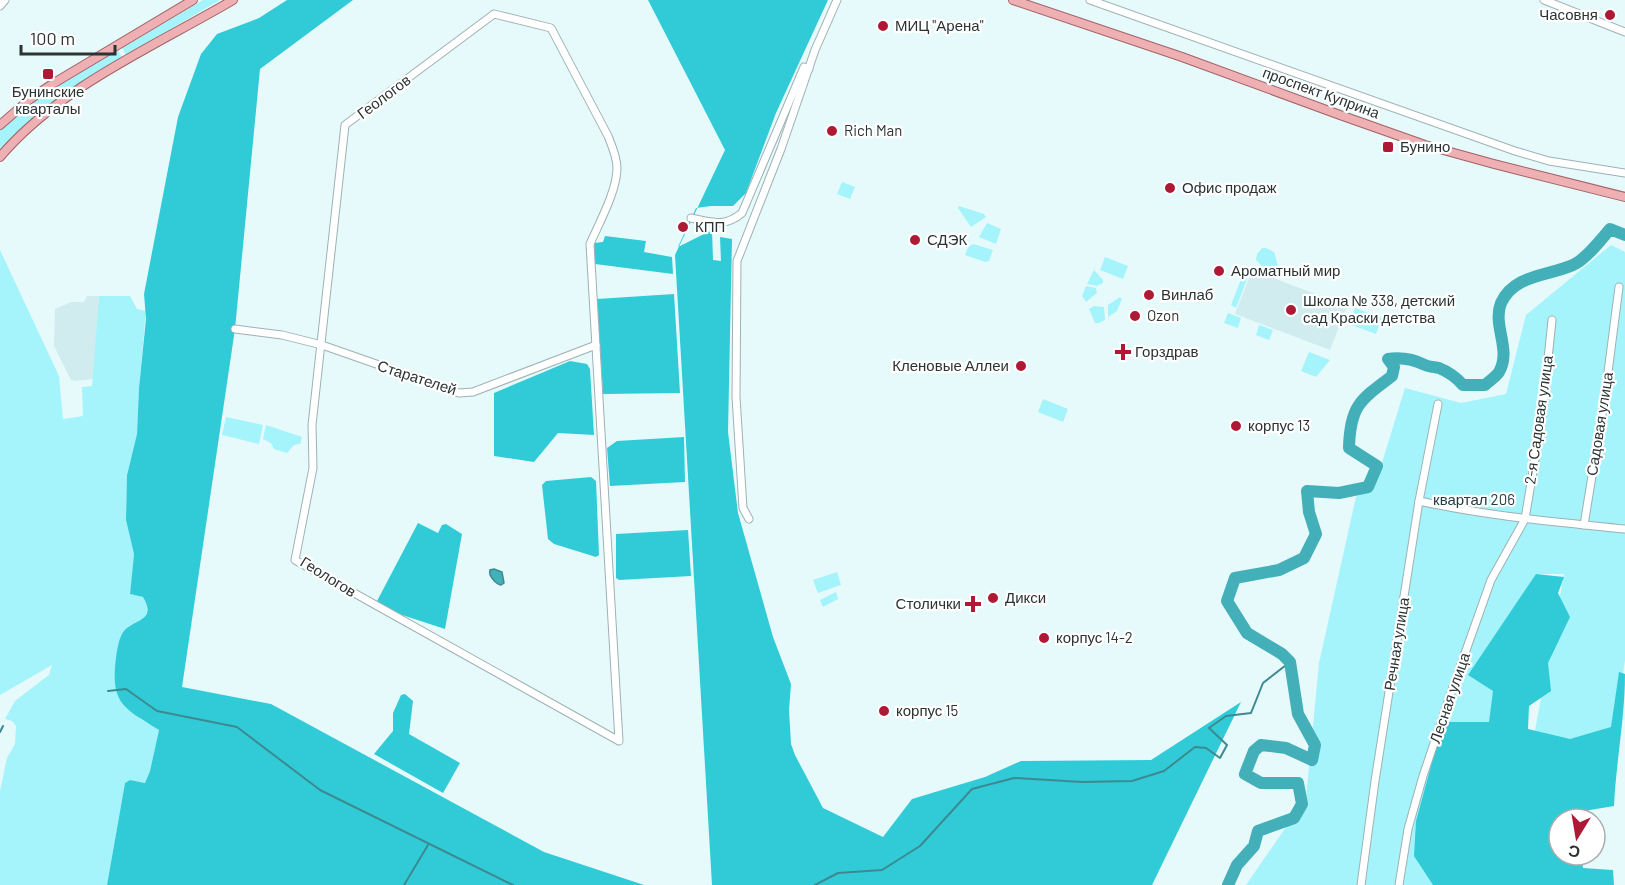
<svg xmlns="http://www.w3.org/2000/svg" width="1625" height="885" font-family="Barlow,sans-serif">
	<rect width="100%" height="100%" fill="#e6fafc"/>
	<!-- built -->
	<g fill="#d0ecef">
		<polygon points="1252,270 1347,306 1330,350 1235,314"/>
		<polygon points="87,296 99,296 93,379 76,381 71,380 54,346 55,309 71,302 84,302"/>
	</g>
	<!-- green -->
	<g fill="#a5f3fb">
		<polygon points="203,0 220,0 126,55 122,48"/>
		<path d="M117,48L122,58C75,88 39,110 0,151V130C34,96 76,73 117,48Z"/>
		<polygon points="842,182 855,187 850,199 837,194"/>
		<polygon points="959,206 984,214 986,217 971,227 958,208"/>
		<polygon points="987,223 1001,229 996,244 979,237"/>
		<polygon points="973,244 993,250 989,261 985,262 965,255 968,247"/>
		<polygon points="1611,245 1625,252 1625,660 1612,749 1534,736 1564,574 1538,574 1473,679 1511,690 1458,885 1246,885 1306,798 1319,663 1356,497 1376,482 1405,388 1461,403 1506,394 1526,315"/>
		<polygon points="1262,248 1266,248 1274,252 1278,266 1277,269 1265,269 1256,260 1257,254"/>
		<path d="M0,250L59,376L63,419L83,416L82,387L92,386L99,296H130L137,309L146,311L139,388L137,434L127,474L126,520L134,554L130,594L143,597C148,605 148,612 144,620L140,719L159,730L150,771L145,783L130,780L125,783L107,885H0V791L7,758L15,744L16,726L12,721L5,719L15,701L49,675L52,665L0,695Z"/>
		<polygon points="1105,257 1128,266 1123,279 1100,270"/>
		<polygon points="1245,269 1250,271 1236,308 1231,305"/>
		<polygon points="1094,270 1103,280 1103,283 1097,286 1087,284"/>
		<polygon points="1086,286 1096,288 1097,293 1086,302 1082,296"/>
		<polygon points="1120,297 1122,299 1117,311 1108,317 1108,305"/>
		<polygon points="1094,306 1104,307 1105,320 1099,323 1095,323 1089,309"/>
		<polygon points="1355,308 1382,318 1376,334 1349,324"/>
		<polygon points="1228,313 1241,318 1238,328 1224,323"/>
		<polygon points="1259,325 1273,330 1269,340 1256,335"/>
		<polygon points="1309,352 1330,360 1316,377 1301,371"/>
		<polygon points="1043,399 1068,409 1063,422 1038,412"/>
		<polygon points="226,417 263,425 259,444 222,435"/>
		<polygon points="266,425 302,437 300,444 294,445 287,453 274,449 271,443 263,439"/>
		<polygon points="837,572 841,585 818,593 813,580"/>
		<polygon points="836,592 838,599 823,607 820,600"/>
	</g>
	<!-- forest -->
	<g fill="#31cbd8">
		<path d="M287,0H353L260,69L235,329L182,687L271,704L544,852L644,885H107L125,783L130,780L145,783L150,771L159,730C124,708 110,704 116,658C117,650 119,637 124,631C135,619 157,621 143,597L130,594L134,554L126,520L127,475L137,434L139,388L146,319L144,294L178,117L201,54L217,34L259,18Z"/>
		<polygon points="648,0 828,0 776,113 746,193 733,206 711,206 696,208 678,247 712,230 713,260 721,261 720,237 732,239 728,432 738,513 773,637 791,684 789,710 791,744 795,755 823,808 883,837 912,799 985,777 1021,761 1151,760 1241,702 1152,885 712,885 675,255 725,150"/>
		<polygon points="605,236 646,241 644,252 672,257 673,274 595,264 594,243 603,242"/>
		<polygon points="674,294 680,393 603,394 597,299"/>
		<polygon points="570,361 587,364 590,369 594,435 558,433 534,462 494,456 494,393"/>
		<polygon points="684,437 685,482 610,486 607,448 617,441"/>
		<polygon points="591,477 596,481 599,555 596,557 554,544 548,539 542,485 546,481"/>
		<polygon points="418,523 438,533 442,525 446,524 462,534 445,629 396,613 376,603"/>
		<polygon points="688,530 691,576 619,580 616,578 616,534"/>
		<path d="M1536,574L1564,577L1558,593L1570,617L1548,663L1551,691L1529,706L1528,729L1570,739L1611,727L1619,672L1625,674C1625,718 1616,762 1614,806L1584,811L1578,815V819H1559V855H1582L1583,868L1613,870L1614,885H1433L1414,856L1416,821L1443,722H1489L1493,691L1468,675Z"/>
		<polygon points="405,694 413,701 409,734 460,763 443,793 374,754 393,731 393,713 401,695"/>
	</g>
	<!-- water -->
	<path fill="#43afb8" stroke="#3c8a90" stroke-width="1.5" d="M494,569L502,572L504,583L501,585C496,584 488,576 490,570Z"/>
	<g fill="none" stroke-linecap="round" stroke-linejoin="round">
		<!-- stream -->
		<g stroke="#3c8a90" stroke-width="2">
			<polyline points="108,691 126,689 157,711 237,727 320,790 513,885"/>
			<polyline points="0,732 3,726"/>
			<polyline points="404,885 428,845"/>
			<polyline points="815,885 838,873 882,870 920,846 972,789 1014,778 1082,782 1132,781 1164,771 1195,747 1206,748 1220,758 1227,745 1209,728 1226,716 1251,713 1263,683 1290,662"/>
		</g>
		<!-- river -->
		<path stroke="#43afb8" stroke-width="12" d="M1228,885L1237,865L1254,846L1258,831L1294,818L1302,804L1298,783H1261L1245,774L1254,751L1261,745L1286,748L1312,760L1315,745L1298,714L1290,662L1282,654L1247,633L1227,601L1235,578L1279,570L1304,558L1316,534L1309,512L1307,491L1339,493L1368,487L1377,466L1349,448C1350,406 1360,400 1392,376L1394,367L1388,359C1401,357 1413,359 1425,365C1429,367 1435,367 1439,368C1449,372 1456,377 1463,385H1485C1489,381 1496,377 1499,372C1512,350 1492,325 1501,303C1514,274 1549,276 1573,265C1585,260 1601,240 1610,229L1625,235"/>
		<!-- minor casing -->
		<g stroke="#9eb1b3" stroke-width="9">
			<g id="minor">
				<polyline points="1090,0 1515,151 1549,161 1625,173"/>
				<polyline points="1544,0 1625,32"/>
				<polyline points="0,6 5,0"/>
				<path d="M494,14L551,28L608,136C612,146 617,157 617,168C617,191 599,223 590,244L619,741L295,560L313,468L312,425L345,125Z"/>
				<path d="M691,218C711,222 724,228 742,213L804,67L809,69"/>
				<polyline points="235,329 282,335 322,345 459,393 473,392 596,345"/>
				<path d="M1419,501C1487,516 1556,522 1625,529"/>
				<polyline points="749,519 743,508 736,397 737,261 781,149 815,50 837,0"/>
				<polyline points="1584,525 1604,403 1619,287"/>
				<polyline points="1361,885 1375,781 1419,501 1438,404"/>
				<polyline points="1399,885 1408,829 1423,776 1453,687 1491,580 1525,519 1542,417 1552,320"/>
			</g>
		</g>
		<!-- major casing -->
		<g stroke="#a26265" stroke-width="10">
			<g id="major">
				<polyline points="1013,0 1182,57 1340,115 1425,145 1494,164 1625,197"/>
				<polyline points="0,125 30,99 54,83 193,0"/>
				<path d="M0,157C59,87 155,46 233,0"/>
			</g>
		</g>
		<!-- minor -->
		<use href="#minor" stroke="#fff" stroke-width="7"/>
		<!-- major -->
		<use href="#major" stroke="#eeb0b3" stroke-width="8"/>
	</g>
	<!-- markers -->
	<g fill="#ae1935" stroke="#fff" stroke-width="2">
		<circle cx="1610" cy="15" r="6"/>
		<circle cx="883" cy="26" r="6"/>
		<rect x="42" y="68" width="12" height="12" rx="3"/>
		<circle cx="832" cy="131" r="6"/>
		<rect x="1382" y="141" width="12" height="12" rx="3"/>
		<circle cx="1170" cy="188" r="6"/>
		<circle cx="683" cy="227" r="6"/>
		<circle cx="915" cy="240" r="6"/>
		<circle cx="1219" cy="271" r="6"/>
		<circle cx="1149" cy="295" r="6"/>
		<circle cx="1291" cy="310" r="6"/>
		<circle cx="1135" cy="316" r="6"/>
		<path d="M1120 343h6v6h6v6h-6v6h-6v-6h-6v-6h6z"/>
		<circle cx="1021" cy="366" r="6"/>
		<circle cx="1236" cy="426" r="6"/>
		<circle cx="993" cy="598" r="6"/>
		<path d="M970 595h6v6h6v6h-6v6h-6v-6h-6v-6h6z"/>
		<circle cx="1044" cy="638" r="6"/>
		<circle cx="884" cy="711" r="6"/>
	</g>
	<g text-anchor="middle" stroke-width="4.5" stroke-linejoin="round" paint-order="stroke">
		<!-- poi labels -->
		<g font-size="15" fill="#2b3333" stroke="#fff" text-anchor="start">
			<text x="1598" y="20" text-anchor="end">Часовня</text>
			<text x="895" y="31">МИЦ "Арена"</text>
			<text x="48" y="97" text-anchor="middle">Бунинские<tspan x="48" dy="17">кварталы</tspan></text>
			<text x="844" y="136">Rich Man</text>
			<text x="1400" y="152">Бунино</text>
			<text x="1182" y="193">Офис продаж</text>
			<text x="695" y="232">КПП</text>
			<text x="927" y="245">СДЭК</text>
			<text x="1231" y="276">Ароматный мир</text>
			<text x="1161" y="300">Винлаб</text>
			<text x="1303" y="306">Школа № 338, детский<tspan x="1303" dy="17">сад Краски детства</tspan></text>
			<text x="1147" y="321">Ozon</text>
			<text x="1135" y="357">Горздрав</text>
			<text x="1009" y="371" text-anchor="end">Кленовые Аллеи</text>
			<text x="1248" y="431">корпус 13</text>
			<text x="1005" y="603">Дикси</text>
			<text x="961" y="609" text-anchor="end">Столички</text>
			<text x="1056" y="643">корпус 14-2</text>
			<text x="896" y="716">корпус 15</text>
		</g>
		<!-- street labels -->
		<g font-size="15" fill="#2b3333" stroke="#fff">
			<text transform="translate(1321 93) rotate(20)" y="5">проспект Куприна</text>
			<text transform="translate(384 97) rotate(-37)" y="5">Геологов</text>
			<text transform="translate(417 378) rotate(18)" y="5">Старателей</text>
			<text transform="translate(1539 420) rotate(-82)" y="5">2-я Садовая улица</text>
			<text transform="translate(1600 424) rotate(-81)" y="5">Садовая улица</text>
			<text transform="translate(328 577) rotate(32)" y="5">Геологов</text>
			<text transform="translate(1397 644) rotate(-81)" y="5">Речная улица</text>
			<text transform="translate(1450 698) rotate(-71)" y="5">Лесная улица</text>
		</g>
		<!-- park labels -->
		<g font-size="15" fill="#243c3f" stroke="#fff">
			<text x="1474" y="505">квартал 206</text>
		</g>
	</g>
	<!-- north arrow -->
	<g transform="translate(1577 837) rotate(191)"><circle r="28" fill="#ffffff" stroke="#aaadad" stroke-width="1.5"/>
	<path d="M0-4.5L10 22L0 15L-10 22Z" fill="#ae1935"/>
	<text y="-9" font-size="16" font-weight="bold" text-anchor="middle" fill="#2b3333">С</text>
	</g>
	<!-- scale -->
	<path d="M21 45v9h94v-9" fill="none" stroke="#2b3333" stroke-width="3"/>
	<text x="30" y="45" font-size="18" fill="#2b3333" stroke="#ffffff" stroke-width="4.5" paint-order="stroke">100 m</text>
</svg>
